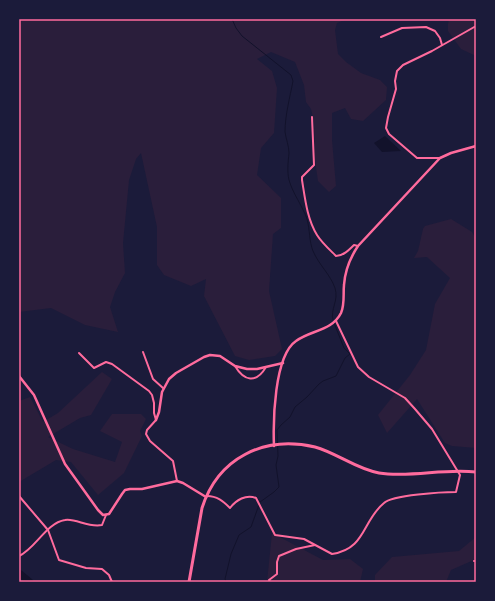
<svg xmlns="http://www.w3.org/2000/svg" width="495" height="601" font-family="Raleway,sans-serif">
	<rect width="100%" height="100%" fill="#1b1b3a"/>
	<!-- green -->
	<g fill="#2a1e3b">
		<polygon points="19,19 347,19 337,23 335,30 338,54 346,62 361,73 380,80 387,87 386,100 363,121 351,119 345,108 332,113 332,140 336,186 329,192 318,181 315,160 314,122 311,109 306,102 304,85 295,62 271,52 257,59 272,71 277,88 274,133 261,148 257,175 281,198 281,228 273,234 269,291 282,349 275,356 249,360 235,356 204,296 206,279 191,286 164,275 157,265 157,227 141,153 136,159 129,180 123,243 125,273 115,292 110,307 118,332 85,325 51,308 19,312"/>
		<polygon points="449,19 476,19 476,56 461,49 448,31 448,24"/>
		<polygon points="451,219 472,232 476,239 476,448 452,446 445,443 417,399 387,433 378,415 410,375 426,350 435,304 450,278 427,257 414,258 418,251 423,229 425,226"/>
		<polygon points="102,372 112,379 91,415 80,418 48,437 73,449 115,462 122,442 100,431 112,414 141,414 146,419 140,431 142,436 124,473 98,495 71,462 56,460 19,482 19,401 30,397 43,422 58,413"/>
		<polygon points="272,533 323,560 350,559 363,569 360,582 267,582"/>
		<polygon points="476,537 476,559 451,570 446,582 375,582 375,575 392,557 459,551"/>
	</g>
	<!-- water -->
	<polygon fill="#12122b" points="385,136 401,151 382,152 374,143"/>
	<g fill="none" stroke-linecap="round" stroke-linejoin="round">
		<!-- stream -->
		<g stroke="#12122b" stroke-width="1">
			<path d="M232,19L236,28L242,36L291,75L293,81C290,97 285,115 285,132C286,139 289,146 289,153C288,163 287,171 289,180C293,194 302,205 307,219C310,230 309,241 313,251C319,265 330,274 335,288C339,301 330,309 333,320"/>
			<polyline points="226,582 225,579 231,554 239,535 251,527 260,502 274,492 279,487 276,465 278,456 277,430 281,425 290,417 295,407 307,397 319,384 323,381 336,376 345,358 350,354 344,348 334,323"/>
		</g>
		<!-- river -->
		<polyline stroke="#12122b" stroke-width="7" points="19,573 30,582"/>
		<!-- minor -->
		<g stroke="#ff6b9d" stroke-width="2">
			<polyline points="381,37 402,28 426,27 435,31 440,38 442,45"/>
			<path d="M312,117L314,165L302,177V180C305,198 307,219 317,235C322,243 330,250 336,256C343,256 349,250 354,245L358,246"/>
			<polyline points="440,158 417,158 389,134 386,128 388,117 396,89 395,81 397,71 403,65 432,51 476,26"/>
			<polyline points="143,352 153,379 163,388"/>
			<polyline points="79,353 94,368 106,362 112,364 149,391 152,395 154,403 154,413 156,420 147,430 146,434 150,441 173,461 177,481"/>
			<path d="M235,366C244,381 256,384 266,367"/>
			<polyline points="19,496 48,530 59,560 86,568 102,569 109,575 112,582"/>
			<path d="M207,496C217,496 223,501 230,508C236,500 246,494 256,498L275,535L304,539L332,554C366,549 362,521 384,503C392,495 443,492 456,492L460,475L432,429L415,409L405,398L369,377L358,367L336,321"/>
			<path d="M19,556C36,548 46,523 65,520C76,518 88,528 102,525L106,515"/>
			<polyline points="474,561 476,561"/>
			<polyline points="270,582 269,580 277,574 277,562 279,556 296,549 315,545"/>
		</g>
		<!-- tertiary -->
		<g stroke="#ff6b9d" stroke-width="2.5">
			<polyline points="19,376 34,395 65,464 98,510 103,515 109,514 122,494 125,490 130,489 142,489 177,481 183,483 206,497"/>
			<polyline points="156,420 159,412 162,392 169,379 176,373 204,357 210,355 220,356 235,366 247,369 257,369 283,363"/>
			<path d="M274,446C273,422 274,356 296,341C311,330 332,331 341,313C345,304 343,294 344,285C345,270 350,258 358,246L440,158L451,153L476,146"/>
		</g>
		<!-- primary -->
		<path stroke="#ff6b9d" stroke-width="3" d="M189,582L202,508C218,458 264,435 315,447C337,453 356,469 379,473C411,478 444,468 476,472"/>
	</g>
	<!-- border -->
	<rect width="495" height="601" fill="none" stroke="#1b1b3a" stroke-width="40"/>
	<rect x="20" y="20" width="455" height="561" fill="none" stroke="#ff6b9d" stroke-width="1.5"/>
</svg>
